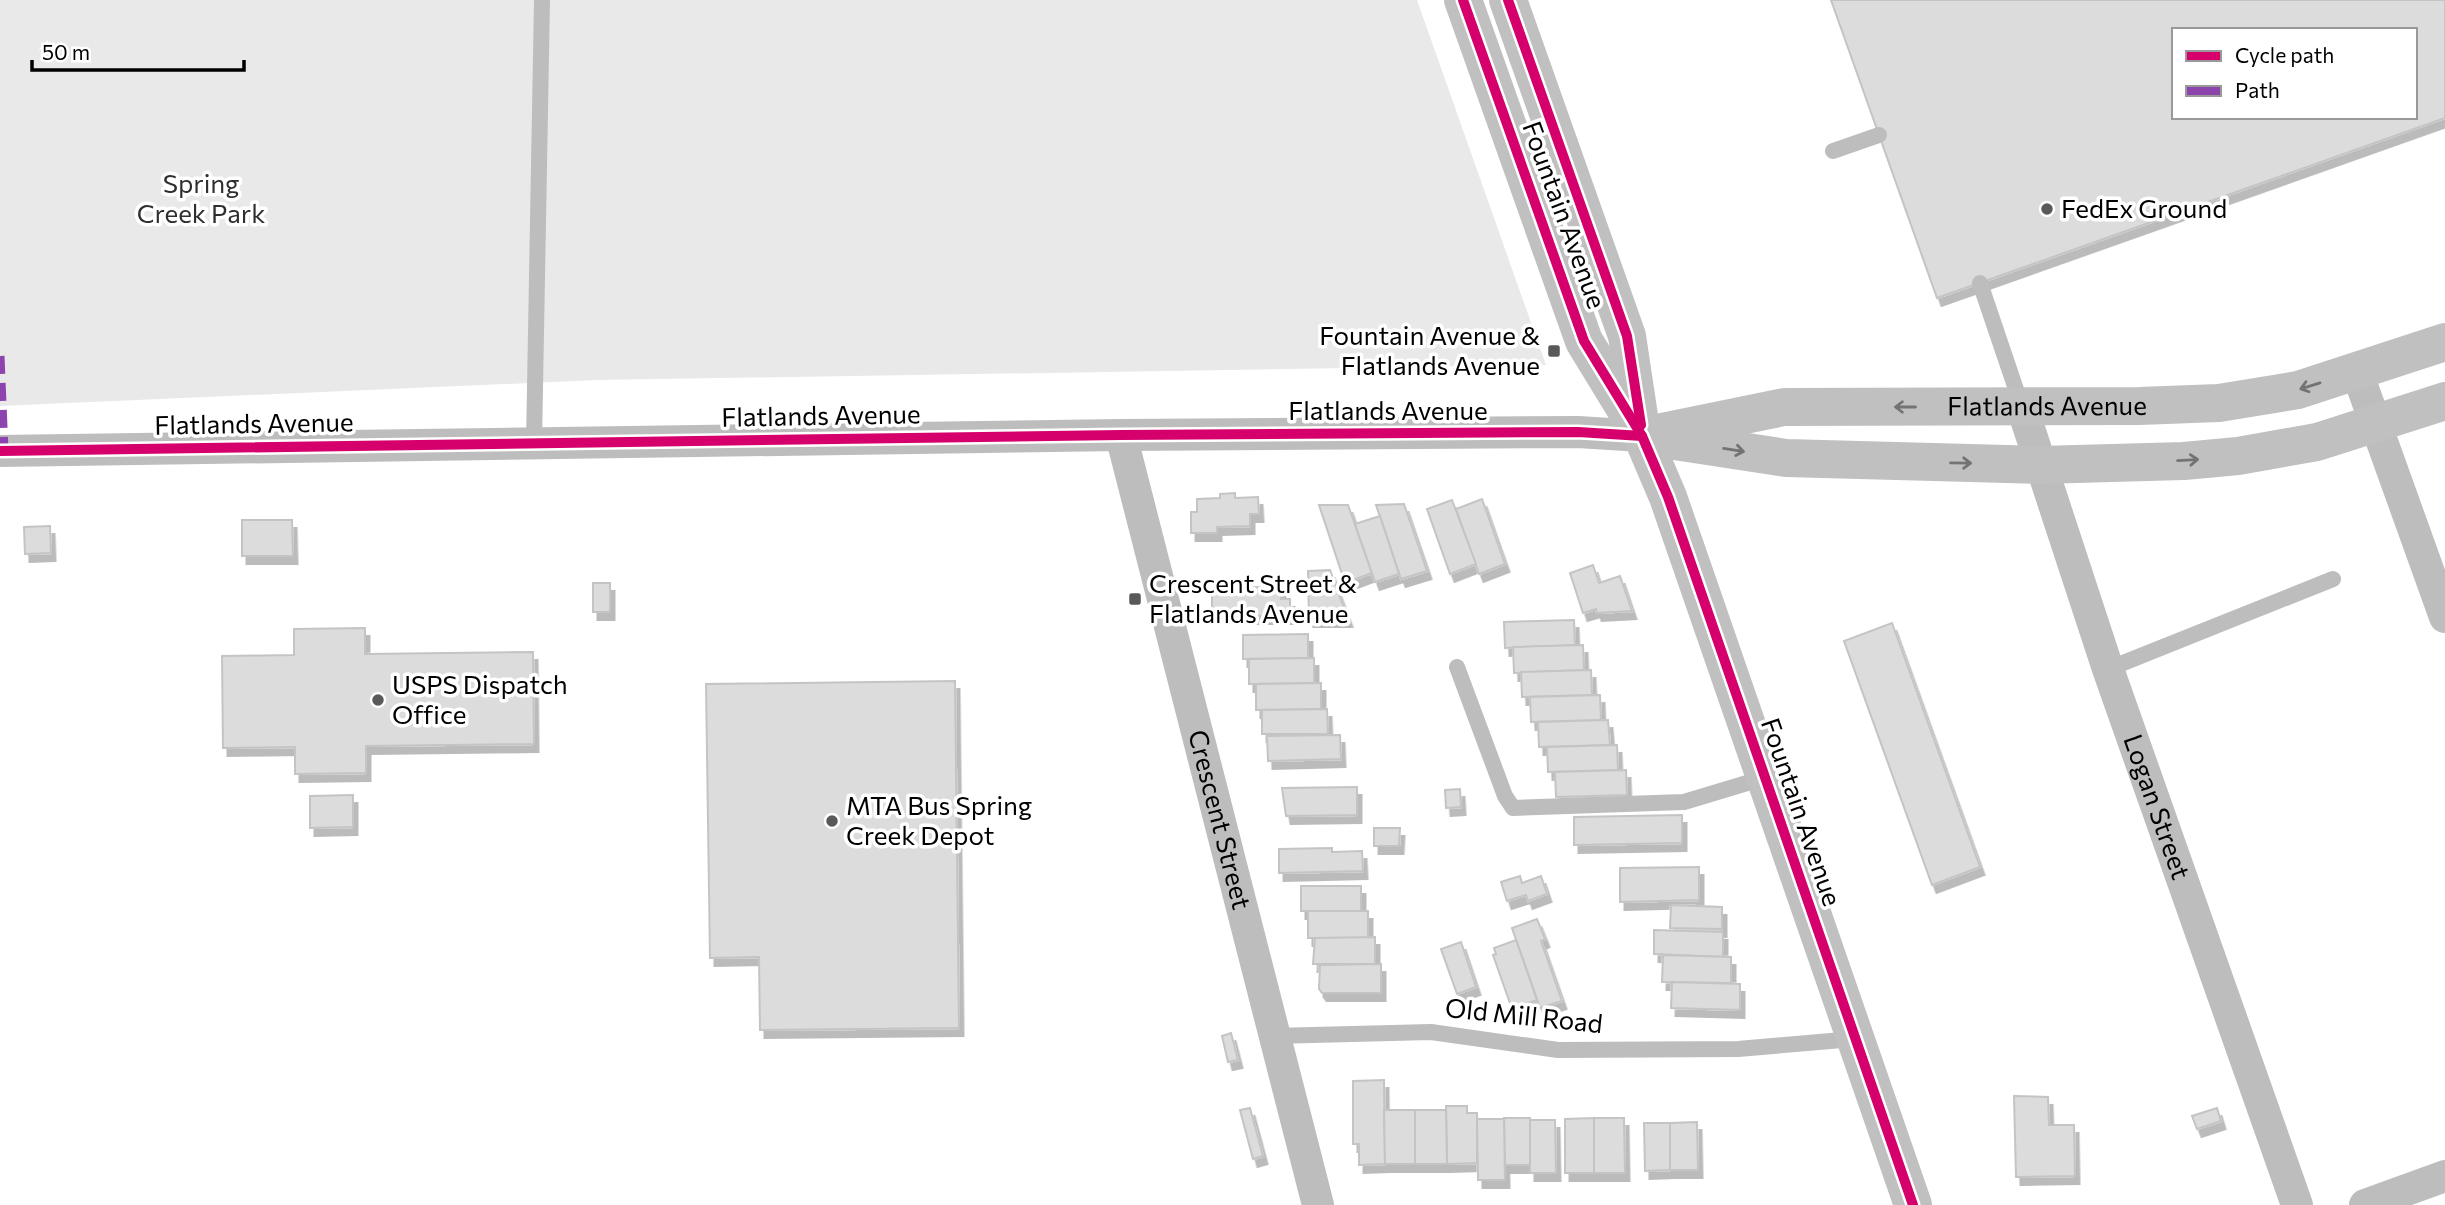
<svg xmlns="http://www.w3.org/2000/svg" width="2445" height="1205" font-family="Commissioner,sans-serif">
	<defs>
		<filter id="shadow"><feDropShadow dx="4.5" dy="8" stdDeviation="0" flood-color="#0004"/></filter>
	</defs>
	<rect width="100%" height="100%" fill="#fff"/>
	<!-- green -->
	<polygon fill="#e9e9e9" points="0,0 1417,0 1546,365 597,380 0,406"/>
	<!-- building -->
	<g fill="#dcdcdc" stroke="#c4c4c4" stroke-width="2" fill-rule="evenodd" filter="url(#shadow)">
		<path d="M1831,0H2445V118L1937,298ZM2174,30H2415V117H2174Z"/>
		<polygon points="1235,493 1235,498 1258,497 1259,514 1250,514 1250,526 1217,527 1217,533 1191,533 1191,512 1197,512 1197,499 1220,498 1220,494"/>
		<polygon points="1482,499 1505,564 1479,574 1456,509"/>
		<polygon points="1452,500 1476,564 1450,574 1427,509"/>
		<polygon points="1404,504 1427,571 1401,579 1376,505"/>
		<polygon points="1319,505 1348,505 1372,573 1345,583"/>
		<polygon points="1380,516 1399,574 1375,582 1355,524"/>
		<polygon points="242,520 292,520 293,556 242,556"/>
		<polygon points="50,526 51,553 25,554 24,527"/>
		<polygon points="1593,565 1599,583 1620,576 1632,611 1597,613 1596,609 1583,613 1570,573"/>
		<polygon points="1330,570 1348,619 1309,619 1308,571"/>
		<rect x="593" y="583" width="17" height="29"/>
		<polygon points="1281,586 1281,599 1290,599 1290,616 1212,616 1212,589"/>
		<polygon points="1574,620 1575,645 1505,648 1504,622"/>
		<polygon points="1892,623 1980,867 1932,885 1844,641"/>
		<polygon points="365,628 365,654 533,652 534,744 366,746 366,773 295,774 295,747 223,748 222,656 294,655 294,629"/>
		<polygon points="1308,634 1308,658 1243,659 1243,635"/>
		<polygon points="1583,645 1584,670 1514,673 1513,647"/>
		<polygon points="1314,658 1314,683 1249,684 1249,659"/>
		<polygon points="1591,670 1592,695 1522,697 1521,672"/>
		<polygon points="955,681 959,1028 760,1030 759,957 710,958 706,684"/>
		<polygon points="1321,683 1321,709 1256,710 1256,684"/>
		<polygon points="1600,695 1601,720 1531,722 1530,697"/>
		<polygon points="1327,709 1328,734 1262,734 1262,710"/>
		<polygon points="1608,720 1610,745 1539,747 1538,722"/>
		<polygon points="1340,735 1341,759 1268,761 1267,736"/>
		<polygon points="1617,745 1618,770 1548,772 1547,747"/>
		<polygon points="1626,770 1627,795 1556,797 1555,772"/>
		<polygon points="1357,787 1357,815 1286,816 1282,788"/>
		<polygon points="1460,789 1461,807 1446,808 1445,790"/>
		<polygon points="353,795 353,827 310,828 310,796"/>
		<polygon points="1682,815 1682,843 1574,845 1574,817"/>
		<polygon points="1374,828 1400,828 1399,846 1374,846"/>
		<polygon points="1332,848 1332,852 1362,851 1363,871 1279,873 1279,849"/>
		<polygon points="1699,867 1699,900 1620,902 1620,868"/>
		<polygon points="1520,876 1522,883 1541,876 1547,894 1528,901 1526,895 1507,901 1501,882"/>
		<rect x="1301" y="886" width="60" height="25"/>
		<polygon points="1671,905 1722,907 1722,929 1670,928"/>
		<rect x="1308" y="911" width="60" height="27"/>
		<polygon points="1537,919 1545,939 1541,941 1562,1001 1540,1008 1512,928"/>
		<polygon points="1654,930 1723,932 1723,957 1654,954"/>
		<polygon points="1375,937 1375,964 1313,964 1315,938"/>
		<polygon points="1516,940 1537,1000 1512,1009 1493,955 1496,954 1494,948"/>
		<polygon points="1461,942 1476,987 1457,994 1441,949"/>
		<polygon points="1663,955 1731,957 1731,983 1662,982"/>
		<polygon points="1381,964 1381,993 1322,993 1319,989 1320,965"/>
		<polygon points="1672,982 1740,984 1740,1010 1671,1008"/>
		<polygon points="1231,1033 1238,1060 1228,1062 1222,1036"/>
		<polygon points="1384,1080 1385,1164 1359,1165 1359,1144 1353,1144 1353,1081"/>
		<polygon points="2014,1096 2048,1097 2049,1125 2074,1125 2075,1176 2016,1177"/>
		<polygon points="1446,1106 1467,1106 1467,1113 1477,1113 1477,1163 1447,1164"/>
		<polygon points="1250,1108 1263,1156 1253,1159 1240,1110"/>
		<polygon points="2217,1108 2221,1121 2197,1129 2192,1116"/>
		<polygon points="1384,1110 1415,1110 1415,1164 1385,1164"/>
		<polygon points="1415,1110 1446,1110 1447,1164 1415,1164"/>
		<polygon points="1504,1118 1530,1118 1530,1165 1505,1165"/>
		<polygon points="1594,1118 1624,1118 1625,1173 1594,1173"/>
		<polygon points="1594,1118 1594,1173 1565,1173 1565,1119"/>
		<polygon points="1477,1119 1504,1119 1505,1180 1478,1180"/>
		<polygon points="1530,1120 1555,1120 1556,1173 1530,1173"/>
		<polygon points="1697,1122 1698,1170 1670,1170 1670,1123"/>
		<polygon points="1644,1123 1670,1123 1670,1170 1645,1171"/>
	</g>
	<g fill="none" stroke-linecap="round" stroke-linejoin="round">
		<!-- service -->
		<g stroke="#bdbdbd" stroke-width="16">
			<polyline points="1833,151 1879,135"/>
			<polyline points="1980,283 2022,407"/>
			<polyline points="534,443 542,0"/>
			<polyline points="1457,667 1505,796 1513,808 1684,802 1767,777"/>
			<polyline points="2108,669 2333,579"/>
			<polyline points="1273,1036 1431,1032 1558,1050 1738,1049 1854,1039"/>
		</g>
		<!-- minor -->
		<g stroke="#bdbdbd" stroke-width="32">
			<polyline points="2357,372 2445,617"/>
			<path id="s1" d="M2022,407L2108,669L2297,1205"/>
			<path id="s2" d="M1121,435L1318,1205"/>
			<polyline points="0,451 1121,435 1578,432 1642,436"/>
			<polyline points="2365,1205 2445,1176"/>
		</g>
		<!-- secondary -->
		<g stroke="#c0c0c0" stroke-width="38">
			<polyline points="1463,0 1584,341 1642,436 1668,497 1913,1205"/>
			<polyline points="1508,0 1627,336 1639,416"/>
			<path id="s3" d="M1642,436L1784,407L2139,406L2219,403L2298,390L2445,342"/>
			<polyline points="1668,440 1786,458 2040,465 2184,461 2238,456 2317,442 2445,401"/>
		</g>
		<!-- quiet -->
		<polyline stroke="#8e44ad" stroke-width="9" stroke-dasharray="18 9" stroke-linecap="butt" points="0,356 4,451"/>
		<!-- cycleway casing -->
		<g stroke="#fff" stroke-width="15">
			<g id="cycleway">
				<polyline points="1463,0 1584,341 1642,436 1668,497 1913,1205"/>
				<polyline points="1508,0 1627,336 1641,425"/>
				<polyline points="0,451 1121,435 1578,432 1642,436"/>
			</g>
		</g>
		<!-- cycleway -->
		<use href="#cycleway" stroke="#d6006c" stroke-width="10"/>
	</g>
	<!-- one-way arrows -->
	<defs><path id="oneway-shaft" d="M-6 0H5M1.5-3L5.5 0L1.5 3" fill="none" stroke-width="1.6" stroke-linecap="round" stroke-linejoin="round" transform="scale(1.75)"/></defs>
	<g stroke="#737373">
		<use href="#oneway-shaft" transform="translate(2310 386) rotate(163)"/>
		<use href="#oneway-shaft" transform="translate(1905 407) rotate(180)"/>
		<use href="#oneway-shaft" transform="translate(1734 450) rotate(9)"/>
		<use href="#oneway-shaft" transform="translate(2188 460) rotate(-3)"/>
		<use href="#oneway-shaft" transform="translate(1961 463) rotate(1)"/>
	</g>
	<!-- markers -->
	<g fill="#595959" stroke="#fff" stroke-width="2.5">
		<circle cx="2047" cy="209" r="7"/>
		<rect x="1547" y="344" width="14" height="14" rx="3.5"/>
		<rect x="1128" y="592" width="14" height="14" rx="3.5"/>
		<circle cx="378" cy="700" r="7"/>
		<circle cx="832" cy="821" r="7"/>
	</g>
	<g text-anchor="middle" stroke-width="7" stroke-linejoin="round" paint-order="stroke">
		<!-- park labels -->
		<g font-size="26" fill="#2e2e2e" stroke="#fff">
			<text x="201" y="193">Spring<tspan x="201" dy="30">Creek Park</tspan></text>
		</g>
		<!-- poi labels -->
		<g font-size="26" fill="#000" stroke="#fff" text-anchor="start">
			<text x="2061" y="218">FedEx Ground</text>
			<text x="1540" y="345" text-anchor="end">Fountain Avenue &amp;<tspan x="1540" dy="30">Flatlands Avenue</tspan></text>
			<text x="1149" y="593">Crescent Street &amp;<tspan x="1149" dy="30">Flatlands Avenue</tspan></text>
			<text x="392" y="694">USPS Dispatch<tspan x="392" dy="30">Office</tspan></text>
			<text x="846" y="815">MTA Bus Spring<tspan x="846" dy="30">Creek Depot</tspan></text>
		</g>
		<!-- street labels -->
		<g font-size="26" fill="#000" stroke="#fff">
			<text transform="translate(1564 215) rotate(70)" y="9">Fountain Avenue</text>
			<text dy="9" stroke="none"><textPath href="#s3" startOffset="408">Flatlands Avenue</textPath></text>
			<text x="1388" y="420">Flatlands Avenue</text>
			<text transform="translate(821 416) rotate(-1)" y="9">Flatlands Avenue</text>
			<text transform="translate(254 424) rotate(-1)" y="9">Flatlands Avenue</text>
			<text dy="9" stroke="none"><textPath href="#s1" startOffset="422">Logan Street</textPath></text>
			<text transform="translate(1801 812) rotate(71)" y="9">Fountain Avenue</text>
			<text dy="9" stroke="none"><textPath href="#s2" startOffset="397">Crescent Street</textPath></text>
			<text transform="translate(1524 1016) rotate(6)" y="9">Old Mill Road</text>
		</g>
	</g>
	<!-- legend -->
	<rect x="2172" y="28" width="245" height="91" fill="#ffffff" stroke="#999999" stroke-width="2"/>
	<rect x="2186" y="51" width="35" height="10" fill="#d6006c" stroke="#999999" stroke-width="2"/>
	<text x="2235" y="63" font-size="21" fill="#000000">Cycle path</text>
	<rect x="2186" y="86" width="35" height="10" fill="#8e44ad" stroke="#999999" stroke-width="2"/>
	<text x="2235" y="98" font-size="21" fill="#000000">Path</text>
	<!-- scale -->
	<path d="M32 60v10h212v-10" fill="none" stroke="#000000" stroke-width="3.5"/>
	<text x="42" y="60" font-size="21" fill="#000000" stroke="#ffffff" stroke-width="5" paint-order="stroke">50 m</text>
</svg>
